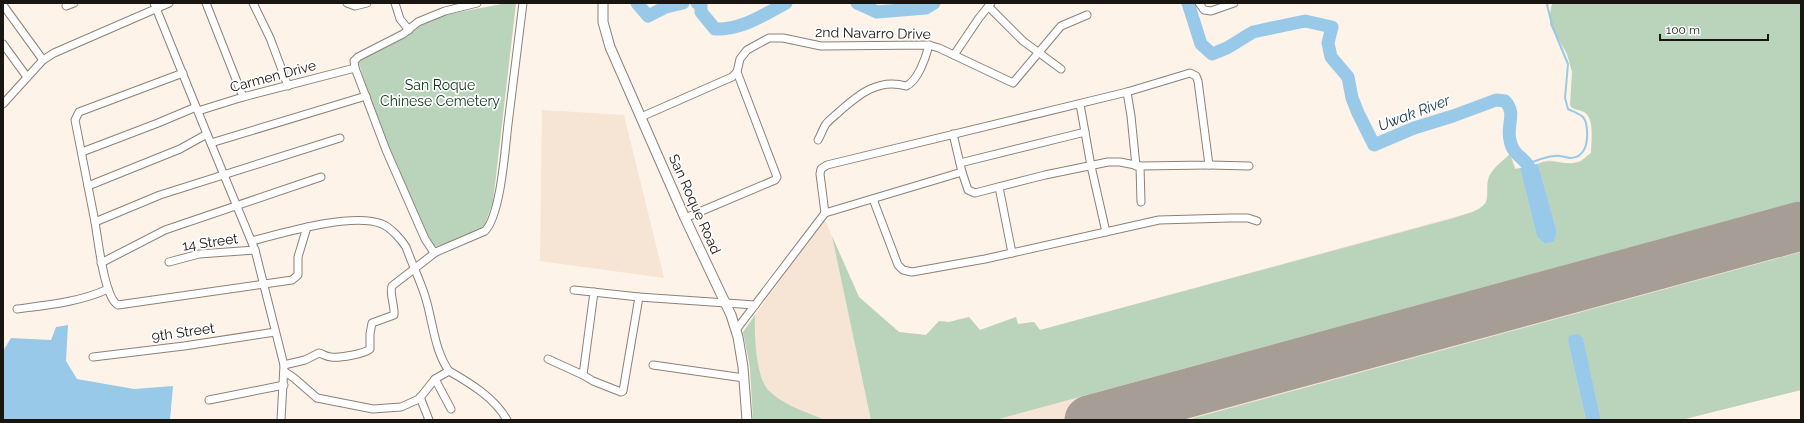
<svg xmlns="http://www.w3.org/2000/svg" width="1804" height="423" font-family="Raleway,sans-serif">
	<rect width="100%" height="100%" fill="#fef3e8"/>
	<!-- built -->
	<g fill="#f6e4d4">
		<polygon points="542,110 624,115 664,278 540,261"/>
		<polygon points="1801,122 1801,390 1681,420 753,420 750,367 743,332 824,218 859,297 899,332 926,335 939,321 949,322 969,317 980,330 1016,317 1018,324 1034,322 1040,330 1472,212 1479,208 1486,203 1489,176 1497,166 1510,154 1516,169 1549,160 1566,164 1580,161 1591,153"/>
	</g>
	<!-- green -->
	<g fill="#b9d4ba">
		<path d="M507,3H516L493,202L484,226L475,235L434,247L425,230C402,175 374,117 358,60L406,36L415,28L444,15Z"/>
		<path d="M1552,3H1801V201L995,420H871L832,236L859,297L899,332L926,335L939,321L949,322L969,317L980,330L1016,317L1018,324L1034,322L1040,330L1454,218C1464,214 1486,211 1487,198C1488,191 1486,184 1489,177C1493,167 1503,161 1510,154L1515,169L1520,168L1537,237L1545,244L1554,242L1557,232L1538,164C1552,156 1566,168 1581,161C1584,159 1588,155 1591,153C1591,142 1595,118 1584,112C1580,110 1576,110 1572,108L1570,105L1572,72L1567,54L1550,25V14Z"/>
		<polygon points="1801,252 1801,390 1681,420 1601,420 1583,339 1568,342 1586,420 1187,420"/>
		<path d="M755,315C754,333 756,377 768,390C783,405 806,412 825,420H753L750,367L743,332Z"/>
	</g>
	<!-- water -->
	<g fill="#99c9e8">
		<polygon points="1538,164 1557,232 1554,242 1545,244 1537,237 1520,168"/>
		<polygon points="68,325 66,361 77,379 134,389 173,386 170,420 3,420 3,351 11,338 51,340 56,327"/>
		<polygon points="1578,334 1583,338 1601,420 1586,420 1568,342 1569,336"/>
	</g>
	<g fill="none" stroke-linecap="round" stroke-linejoin="round">
		<!-- stream -->
		<path stroke="#99c9e8" stroke-width="2" d="M1527,164C1536,161 1544,157 1554,156C1559,155 1564,157 1570,158C1585,158 1588,143 1587,130C1586,115 1581,115 1568,109L1565,98L1568,64L1553,28L1547,5L1548,3"/>
		<!-- river -->
		<g stroke="#99c9e8" stroke-width="13">
			<polyline points="637,3 648,16 666,7 683,3"/>
			<path d="M697,3L701,5V12L715,29C742,30 763,15 786,3"/>
			<polyline points="857,3 877,12 926,8 934,3"/>
			<path d="M1188,3L1201,44L1212,54L1227,48L1253,32L1305,21L1332,27L1328,43L1331,57L1348,77L1352,98L1358,113L1374,145L1414,128L1453,116L1496,100L1505,101C1517,113 1506,126 1510,140C1512,153 1521,156 1528,165C1531,170 1532,178 1534,183"/>
		</g>
		<!-- runway -->
		<polyline stroke="#a69e96" stroke-width="49" points="1089,420 1801,226"/>
		<!-- minor casing -->
		<g stroke="#8c8178" stroke-width="9">
			<g id="minor">
				<polyline points="154,3 207,134 255,250 284,365 281,420"/>
				<polyline points="206,3 243,97"/>
				<polyline points="253,3 270,38 288,86"/>
				<polyline points="347,3 355,6 367,3"/>
				<polyline points="395,3 400,19 409,30"/>
				<path d="M477,3L445,11L430,17L418,22L403,34L358,57L354,61L355,68L386,150L425,239L433,251L436,252L485,231C501,214 505,149 508,124C513,84 518,43 523,3"/>
				<polyline points="1199,3 1204,10 1211,11 1234,3"/>
				<polyline points="3,5 43,60"/>
				<polyline points="66,6 74,3"/>
				<polyline points="989,7 1023,41 1061,69"/>
				<polyline points="3,44 27,77"/>
				<polyline points="954,55 979,18 991,3"/>
				<polyline points="1127,92 1131,116 1136,166"/>
				<polyline points="3,104 43,60 54,53 169,3"/>
				<polyline points="1080,104 1091,166 1106,232"/>
				<polyline points="198,111 243,97 355,68"/>
				<polyline points="641,117 732,77 737,72 740,59 747,50 769,38 783,38 821,46 929,45 939,48 1013,83 1061,26 1087,15"/>
				<path d="M818,140C821,135 823,128 826,124C830,119 836,115 840,111C859,94 879,78 906,86C918,81 926,57 929,45"/>
				<polyline points="211,143 366,96"/>
				<polyline points="82,152 158,123 196,107"/>
				<polyline points="960,163 1085,132"/>
				<polyline points="1209,165 1249,166"/>
				<polyline points="1140,166 1141,202"/>
				<polyline points="88,186 180,149 207,134"/>
				<polyline points="999,187 1012,253"/>
				<polyline points="873,199 898,265 903,270 912,272 985,259 1159,220 1230,218 1248,218 1257,221"/>
				<polyline points="825,213 820,174 821,169 827,165 1127,92 1190,73 1196,76 1198,81 1209,165 1140,166 1120,162 1108,162 1045,175 975,193 968,190 962,172 953,134"/>
				<polyline points="685,218 775,180 777,177 737,72"/>
				<polyline points="95,222 75,120 79,112 183,73"/>
				<path d="M307,227L298,257V275L292,280L118,305C104,298 98,239 95,222L160,195L340,138"/>
				<path d="M252,241C283,233 352,212 382,224C391,228 401,239 406,247C412,264 420,280 425,296C433,321 434,350 449,371C470,383 495,398 507,420"/>
				<polyline points="169,262 199,254 255,250"/>
				<polyline points="101,263 165,230 321,177"/>
				<polyline points="574,290 639,297 755,305"/>
				<path d="M17,309C48,305 80,302 108,289"/>
				<polyline points="736,330 825,213 962,172"/>
				<polyline points="93,357 184,346 275,332"/>
				<polyline points="548,359 583,375 594,292"/>
				<path d="M284,365L305,360L319,353C323,354 327,357 331,357C340,358 364,354 370,349V334L372,323L394,315C395,305 389,294 392,286L436,252"/>
				<polyline points="653,365 744,378"/>
				<polyline points="285,372 294,378 317,398 373,409 401,407 419,399 435,379 449,371"/>
				<polyline points="583,375 593,381 621,392 623,391 639,297"/>
				<polyline points="435,379 451,409"/>
				<polyline points="420,397 429,420"/>
				<polyline points="209,400 284,385"/>
			</g>
		</g>
		<!-- major casing -->
		<g stroke="#8c8178" stroke-width="11">
			<polyline id="major" points="603,3 603,22 610,47 685,218 731,315 738,337 743,367 747,420"/>
		</g>
		<!-- minor -->
		<use href="#minor" stroke="#fff" stroke-width="7"/>
		<!-- major -->
		<use href="#major" stroke="#fff" stroke-width="9"/>
	</g>
	<g text-anchor="middle" stroke-width="3.5" stroke-linejoin="round" paint-order="stroke">
		<!-- street labels -->
		<g font-size="14" fill="#191511" stroke="#fff">
			<text transform="translate(873 33) rotate(1)" y="5">2nd Navarro Drive</text>
			<text transform="translate(273 76) rotate(-15)" y="5">Carmen Drive</text>
			<text transform="translate(695 204) rotate(66)" y="5">San Roque Road</text>
			<text transform="translate(210 242) rotate(-8)" y="5">14 Street</text>
			<text transform="translate(183 332) rotate(-8)" y="5">9th Street</text>
		</g>
		<!-- park labels -->
		<g font-size="14" fill="#0b3612" stroke="#fff">
			<text x="440" y="90">San Roque<tspan x="440" dy="16">Chinese Cemetery</tspan></text>
		</g>
		<!-- water labels -->
		<g font-size="15" font-style="italic" fill="#153b51" stroke="#fff">
			<text transform="translate(1414 113) rotate(-21)" y="5">Uwak River</text>
		</g>
	</g>
	<!-- border -->
	<rect width="1804" height="423" fill="none" stroke="#191511" stroke-width="8"/>
	<!-- scale -->
	<path d="M1660 34v6h108v-6" fill="none" stroke="#191511" stroke-width="2"/>
	<text x="1666" y="34" font-size="12" fill="#191511" stroke="#ffffff" stroke-width="3" paint-order="stroke">100 m</text>
</svg>
